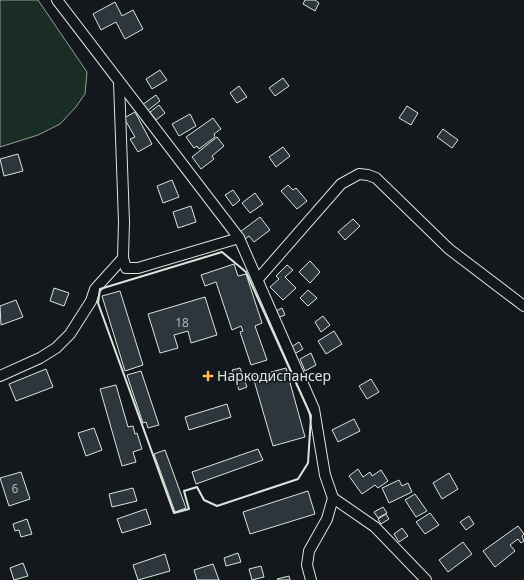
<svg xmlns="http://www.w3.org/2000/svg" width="524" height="580" font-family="'Noto Sans',sans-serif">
	<rect width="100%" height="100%" fill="#14181c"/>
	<!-- green -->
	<polygon fill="#1a2d24" stroke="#939e99" points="0,0 38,0 87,72 85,94 75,108 60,124 38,135 0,147"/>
	<!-- building -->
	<g fill="#2c363c" stroke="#d8e6dc">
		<polygon points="305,0 315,0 319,3 315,11 303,4"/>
		<polygon points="115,2 122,16 133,10 143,29 125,39 116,22 101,30 93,14"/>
		<polygon points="160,70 167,80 152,89 146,79"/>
		<polygon points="283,78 289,86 275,96 269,88"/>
		<polygon points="239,86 247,97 237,103 230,93"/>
		<polygon points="156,95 160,101 147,111 142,105"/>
		<polygon points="159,105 165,113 156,120 150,112"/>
		<polygon points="407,106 418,113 411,125 399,118"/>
		<polygon points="135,112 152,144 138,152 130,139 135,137 124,118"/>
		<polygon points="190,114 196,126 179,136 172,124"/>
		<polygon points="213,118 221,129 214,134 215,137 199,149 197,146 194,148 186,137"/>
		<polygon points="443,129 458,140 452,148 437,137"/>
		<polygon points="217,137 224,146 212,156 214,159 201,169 192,157"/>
		<polygon points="283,147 290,156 276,167 269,157"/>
		<polygon points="18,154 23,171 4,176 0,159"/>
		<polygon points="172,180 179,197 163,203 157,186"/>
		<polygon points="288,185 293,190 296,188 307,201 297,209 281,191"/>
		<polygon points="233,190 240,200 233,206 225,195"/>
		<polygon points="255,193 263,204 250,213 242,203"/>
		<polygon points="191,206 196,222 178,228 173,212"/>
		<polygon points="260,217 270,230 254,242 249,236 245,239 240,232"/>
		<polygon points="353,219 360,226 345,240 338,232"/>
		<polygon points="310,261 320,272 310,283 299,272"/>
		<polygon points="234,264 238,276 246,274 262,323 255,326 267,360 251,365 240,332 243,331 241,326 232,330 216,282 205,286 201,275"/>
		<polygon points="287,265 293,270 285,277 296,288 283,300 270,287 279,279 276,276"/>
		<polygon points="54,288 69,293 64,306 50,301"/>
		<polygon points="308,290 317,298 308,306 300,298"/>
		<polygon points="120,291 143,365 125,371 102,296"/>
		<polygon points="205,297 217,335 191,343 188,331 174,335 178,348 160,353 148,314"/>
		<polygon points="16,300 23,317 1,325 0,306"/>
		<polygon points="282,308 285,315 277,318 274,312"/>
		<polygon points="323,316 330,325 321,332 315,322"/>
		<polygon points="334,331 342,344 326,354 318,341"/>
		<polygon points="299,342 303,349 294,354 290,348"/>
		<polygon points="311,353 316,365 305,371 300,359"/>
		<polygon points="240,368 247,387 239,390 232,370"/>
		<polygon points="286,368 305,437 273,446 253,377"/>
		<polygon points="46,369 53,387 16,401 9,384"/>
		<polygon points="141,371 159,425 148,428 146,422 143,423 127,375"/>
		<polygon points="371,379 379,392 367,399 359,386"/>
		<polygon points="116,385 128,427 133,426 135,434 137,433 142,449 133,452 136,462 122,466 100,389"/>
		<polygon points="227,404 231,417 189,430 185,417"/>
		<polygon points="354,419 360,431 338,442 332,430"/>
		<polygon points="94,428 102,450 86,456 78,433"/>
		<polygon points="258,449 263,460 196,484 192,472"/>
		<polygon points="165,450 186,508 175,512 154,454"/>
		<polygon points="358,469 363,477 370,472 372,476 381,470 388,481 378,488 375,485 362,494 349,476"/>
		<polygon points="21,472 30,499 9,506 0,478"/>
		<polygon points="449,473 458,489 442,499 433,483"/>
		<polygon points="399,480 402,486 408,483 412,492 389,503 382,488"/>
		<polygon points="133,488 137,501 112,507 109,494"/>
		<polygon points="308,491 315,514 250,534 243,512"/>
		<polygon points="415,494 427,511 416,517 405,500"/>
		<polygon points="383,507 387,513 378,518 374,512"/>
		<polygon points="146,509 151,524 122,533 117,519"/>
		<polygon points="430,513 439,525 425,534 416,522"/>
		<polygon points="386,514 389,519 381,524 378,519"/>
		<polygon points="469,516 474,524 466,530 460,522"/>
		<polygon points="27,519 32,534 21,537 19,530 15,531 13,524"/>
		<polygon points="518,526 524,534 522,536 524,541 521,543 518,539 510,545 515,551 495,567 483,551"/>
		<polygon points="402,528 408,536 399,542 394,534"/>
		<polygon points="463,542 472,554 448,572 439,560"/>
		<polygon points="238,553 241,562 226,566 224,558"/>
		<polygon points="165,554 170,571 138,580 133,565"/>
		<polygon points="23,563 28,576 14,580 10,568"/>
		<polygon points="213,564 219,580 197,580 194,570"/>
		<polygon points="261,566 264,577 252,580 249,569"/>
		<polygon points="289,576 290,580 278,580 277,579"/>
	</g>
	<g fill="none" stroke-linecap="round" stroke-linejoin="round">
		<!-- street casing -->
		<g stroke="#d8e6dc" stroke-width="12">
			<g id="street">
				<polyline points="57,0 239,238 314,409 325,475 333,498 375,527 426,580"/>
				<polyline points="123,258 126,268 138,268 239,238"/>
				<polyline points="258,279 341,184 359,174 368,175 376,178 449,249 524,306"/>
				<polyline points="0,376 40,358 56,348 70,334 91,301 95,289 123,258 124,222 119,82"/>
				<polyline points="311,580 307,565 309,551 327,519 333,498"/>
			</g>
		</g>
		<!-- street -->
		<use href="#street" stroke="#14181c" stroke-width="10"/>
		<!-- wall -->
		<polygon stroke="#d8e6dc" stroke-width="2" points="222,252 246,272 311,416 308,463 298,479 217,506 204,500 197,487 184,491 189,509 174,513 98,303 100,289"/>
	</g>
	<!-- markers -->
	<path fill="#ffb74d" stroke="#14181c" stroke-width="1.5" d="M206 370h4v4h4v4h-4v4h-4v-4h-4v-4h4z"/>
	<g text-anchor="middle" stroke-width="3" stroke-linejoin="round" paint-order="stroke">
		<!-- number labels -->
		<g font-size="12" fill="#adbab4">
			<text x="182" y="327">18</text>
			<text x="15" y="493">6</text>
		</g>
		<!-- poi labels -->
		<g font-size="14" fill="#d8e6dc" stroke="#14181c" text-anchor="start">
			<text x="217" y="381">Наркодиспансер</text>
		</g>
	</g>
</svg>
